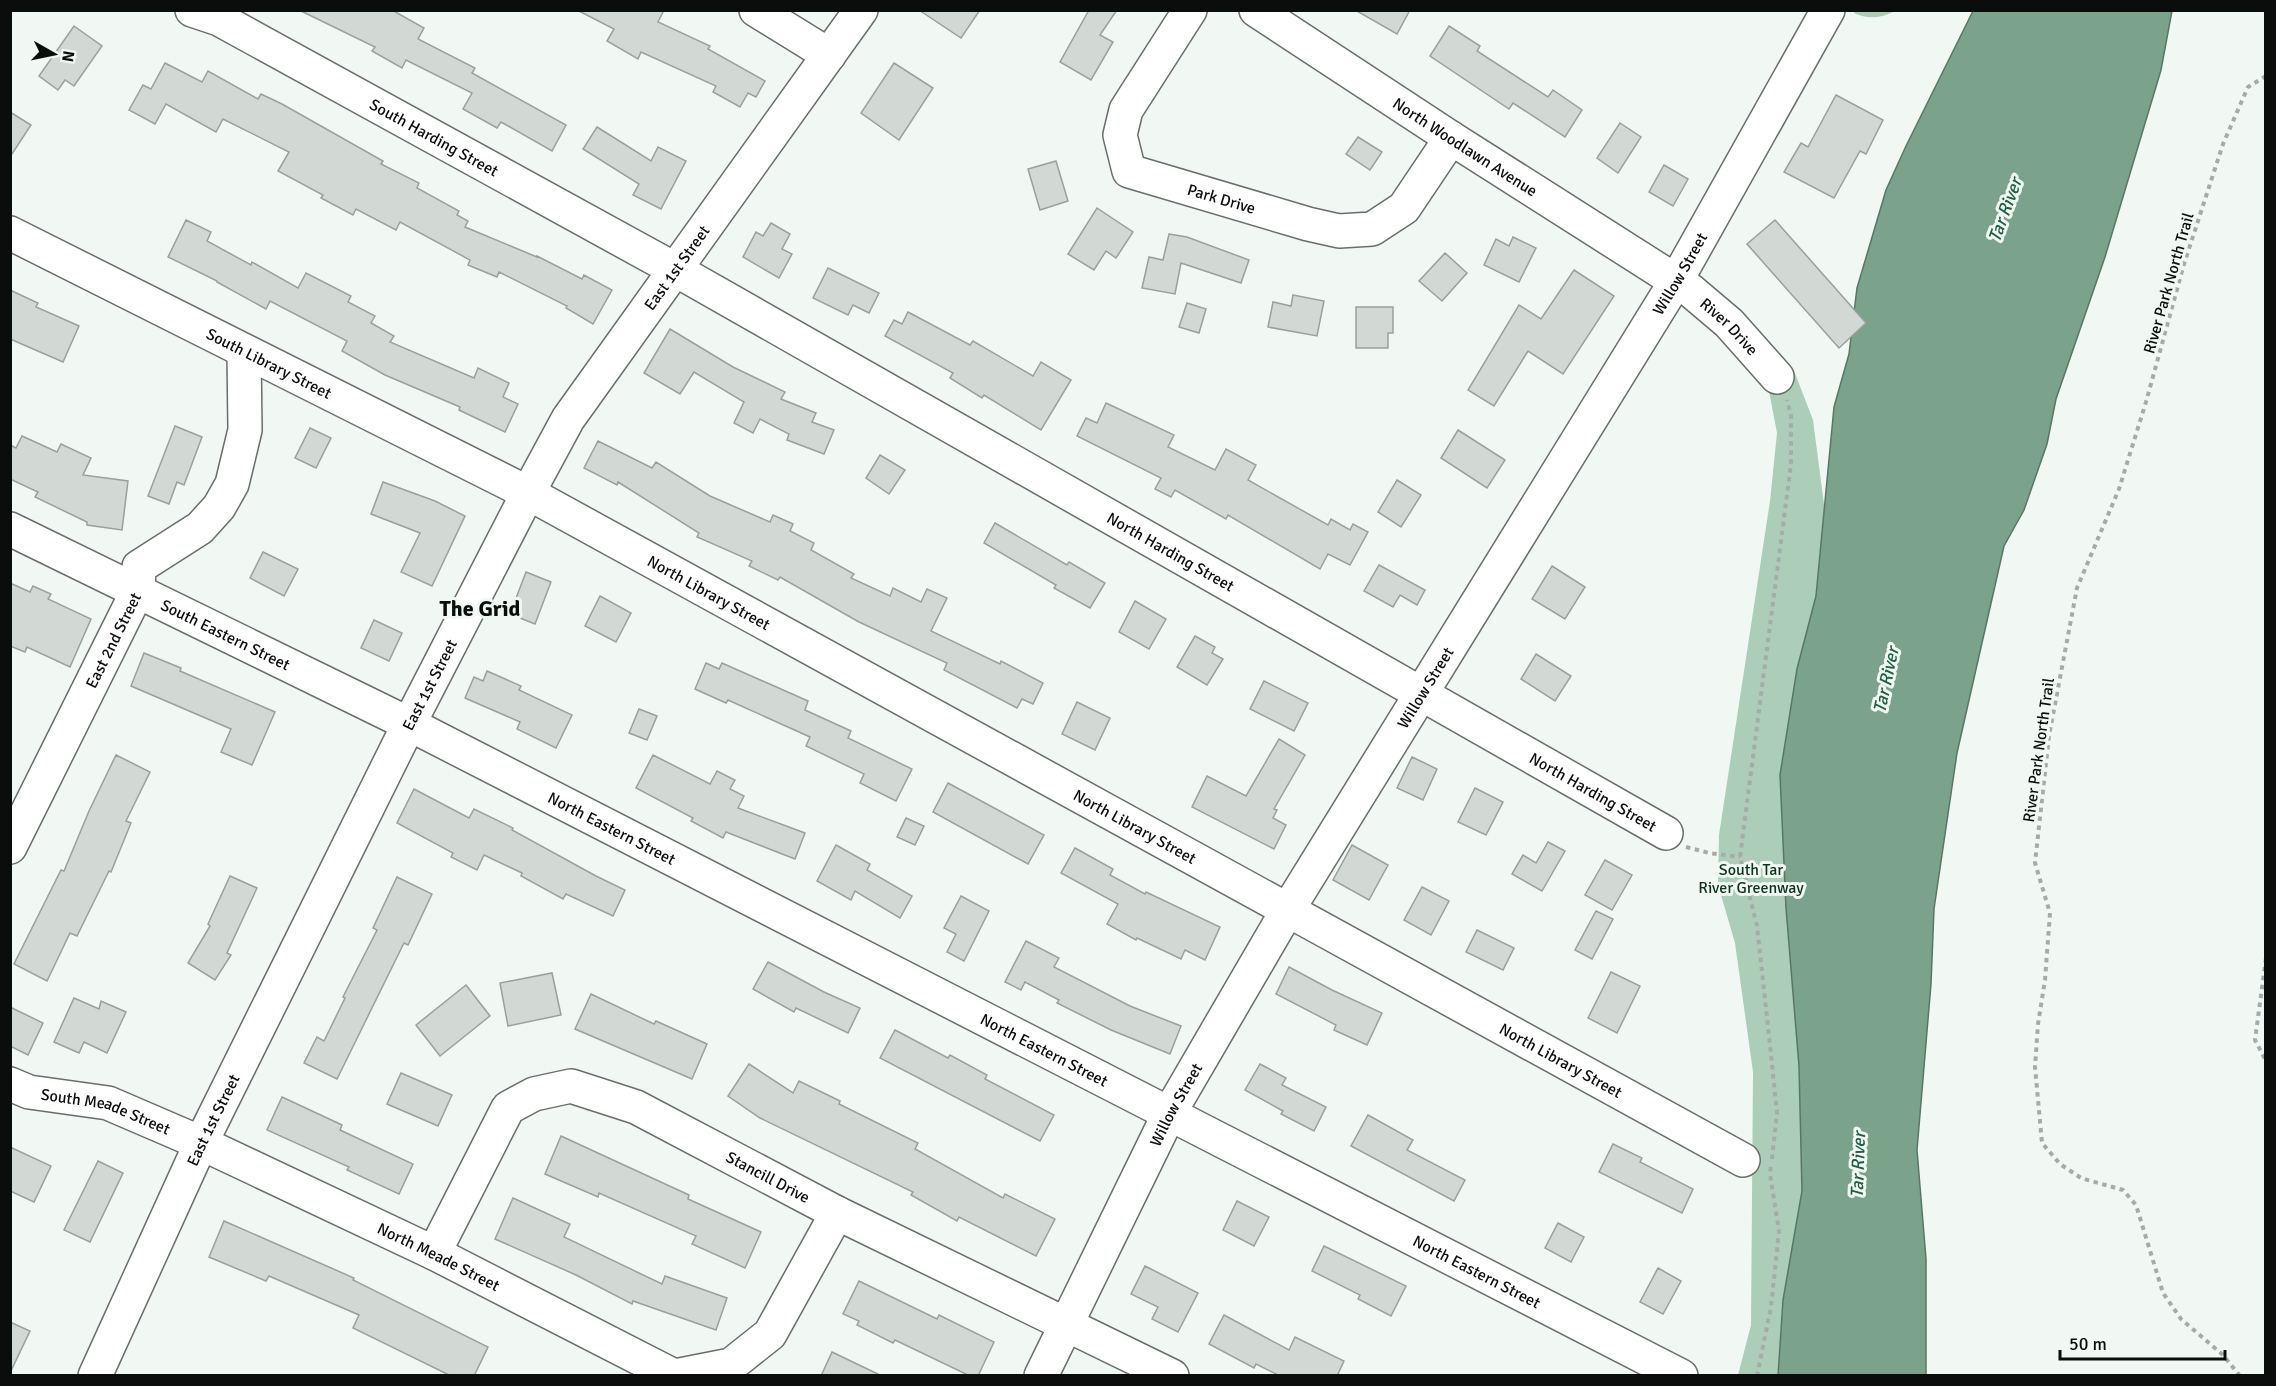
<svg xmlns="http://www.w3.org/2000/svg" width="2276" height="1386" font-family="Signika,sans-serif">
	<rect width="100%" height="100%" fill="#f1f8f4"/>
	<!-- green -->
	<g fill="#accdb8">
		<path d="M1855,11V10L1895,11C1881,18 1869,20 1854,13Z"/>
		<polygon points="1793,368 1813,420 1825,512 1816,596 1797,669 1786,908 1799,1066 1802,1191 1783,1300 1778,1375 1738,1375 1751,1325 1753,1072 1735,943 1718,885 1719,835 1770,501 1777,433 1769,391"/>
	</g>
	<!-- water -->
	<polygon fill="#7ba38b" stroke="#597665" stroke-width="1.5" points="1973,11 2172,11 2161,70 2105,257 2056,399 2047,444 2024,510 2004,546 1957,753 1934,909 1931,984 1917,1150 1926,1259 1926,1375 1778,1376 1783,1300 1802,1191 1799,1066 1786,908 1780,775 1797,669 1816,596 1834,407 1849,354 1857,288 1886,190 1906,146"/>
	<!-- building -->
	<g fill="#d2d8d4" stroke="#9aa09c" stroke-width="1.5">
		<polygon points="299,10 392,10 424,28 418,39 475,68 472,73 566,125 552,151 501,122 497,128 463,109 472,93 406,60 402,68 372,51 375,47"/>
		<polygon points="577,10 664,10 658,22 710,46 708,49 765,81 756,97 748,93 740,107 713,92 716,86 641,52 638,59 607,41 614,29"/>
		<polygon points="919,10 980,10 961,38"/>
		<polygon points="1089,10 1117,10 1100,35 1113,42 1091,80 1060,62"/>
		<polygon points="1355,10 1410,10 1397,34"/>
		<polygon points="74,26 102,46 74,86 65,80 58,90 39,76"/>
		<polygon points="1449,26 1480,46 1477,51 1548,97 1553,90 1582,110 1565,137 1513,103 1509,109 1430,56"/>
		<polygon points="165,63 202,82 208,71 258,99 261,94 282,104 383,161 381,164 419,183 417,188 459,211 457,215 468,221 465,227 537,257 537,256 582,279 584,275 612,290 593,324 566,308 567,306 499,272 497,277 468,265 470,260 400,222 396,230 356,209 353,215 321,198 323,195 278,171 289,152 223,119 216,132 166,104 155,124 129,110 143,85 151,89"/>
		<polygon points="894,63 933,88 899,140 861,113"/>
		<polygon points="1836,95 1883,120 1866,154 1860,151 1834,198 1784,172 1801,143 1808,147"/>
		<polygon points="10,112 31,125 10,157"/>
		<polygon points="1620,123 1641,137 1618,173 1597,158"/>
		<polygon points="597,127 651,161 658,147 686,161 661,209 633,195 639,184 583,149"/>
		<polygon points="1358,137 1382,152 1370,170 1346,154"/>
		<polygon points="1056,161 1068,201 1040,210 1028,169"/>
		<polygon points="1664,165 1688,179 1673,206 1649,192"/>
		<polygon points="1097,208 1133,232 1116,258 1106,251 1094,270 1068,254"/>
		<polygon points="186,220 211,232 207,241 251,265 252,262 298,288 306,273 351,296 348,302 375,316 371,323 394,336 390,342 474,378 478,368 509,383 503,397 518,404 505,432 459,410 460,407 385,375 342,351 347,341 270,301 266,309 217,282 217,281 168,257"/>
		<polygon points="1775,220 1866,323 1839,348 1747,244"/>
		<polygon points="771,223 790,234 782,249 792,254 779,278 743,257 756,232 763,236"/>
		<polygon points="1169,234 1187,237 1249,260 1241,283 1181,263 1175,294 1142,288 1149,257 1163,260"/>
		<polygon points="1513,237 1536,248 1519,282 1484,265 1496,239 1509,246"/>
		<polygon points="1445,253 1467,273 1442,301 1419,281"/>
		<polygon points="828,268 879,293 869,313 853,305 848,315 813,298"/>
		<polygon points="1574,270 1614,296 1563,374 1528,351 1494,406 1468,390 1519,305 1541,319"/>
		<polygon points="10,290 38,303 36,307 79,326 63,362 10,339"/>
		<polygon points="1293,295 1324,301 1317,336 1268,327 1273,302 1291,306"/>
		<polygon points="1187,303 1206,309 1199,333 1179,327"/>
		<polygon points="1356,307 1393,307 1393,333 1388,333 1388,348 1356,348"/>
		<polygon points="908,312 970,345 973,341 1033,376 1041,362 1071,380 1041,430 984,395 982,398 950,378 953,373 885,336 894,320 902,324"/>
		<polygon points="670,329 733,367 785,392 781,399 816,413 812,422 834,430 824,454 787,440 789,434 760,419 753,433 734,423 744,402 694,372 680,394 644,373"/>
		<polygon points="1106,403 1174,435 1168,447 1215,470 1226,449 1256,465 1248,480 1328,525 1331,519 1350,530 1353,524 1368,532 1350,565 1328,554 1320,569 1228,515 1226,519 1175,490 1171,497 1155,489 1161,478 1077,436 1086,418 1097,423"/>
		<polygon points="175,426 202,437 184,485 177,482 169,504 148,496"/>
		<polygon points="310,428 331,438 316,468 295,458"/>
		<polygon points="1458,430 1505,460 1487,488 1441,458"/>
		<polygon points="22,436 57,452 61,444 91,458 83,475 128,481 122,530 87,525 87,522 35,497 38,492 10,479 10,445 16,448"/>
		<polygon points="598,441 652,468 656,462 710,496 770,522 773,515 793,524 790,531 814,543 811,550 854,574 851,578 890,596 893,588 921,602 927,589 947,598 931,631 1000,664 1001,661 1043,683 1033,704 1022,699 1017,708 944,670 947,663 859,622 780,577 778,580 749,566 752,561 697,537 699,533 618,482 617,485 584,468"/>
		<polygon points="880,455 905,470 889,494 866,478"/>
		<polygon points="1397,480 1421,495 1401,527 1378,512"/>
		<polygon points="383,482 435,501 465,516 432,586 401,572 420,533 371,514"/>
		<polygon points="995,523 1067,565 1069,562 1105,583 1090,608 1054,588 1056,585 984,543"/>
		<polygon points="263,552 298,569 284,596 250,578"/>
		<polygon points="1379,565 1425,590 1417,605 1400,595 1393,607 1364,591"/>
		<polygon points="1552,566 1585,587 1565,619 1532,599"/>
		<polygon points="526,572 551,582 535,624 510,614"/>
		<polygon points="10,583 30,592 33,586 51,594 48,599 91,619 70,667 27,647 25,652 10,646"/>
		<polygon points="600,596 631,613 616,642 585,626"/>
		<polygon points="1135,601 1166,619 1149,649 1119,632"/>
		<polygon points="374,620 402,633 389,661 361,648"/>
		<polygon points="1195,636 1215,647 1212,653 1223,659 1207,685 1177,667"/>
		<polygon points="144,653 181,668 180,671 275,712 252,765 221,752 231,729 131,686"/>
		<polygon points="1536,654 1571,676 1555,701 1521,679"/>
		<polygon points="706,663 719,669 722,663 808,701 805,710 851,731 848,738 912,769 896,801 860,783 864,774 806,746 810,737 728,700 726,703 695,689"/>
		<polygon points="487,671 521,686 519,690 572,715 556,748 517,729 520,722 465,698 474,677 483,681"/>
		<polygon points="1264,681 1308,703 1294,731 1250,709"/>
		<polygon points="1077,702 1110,718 1095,750 1062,734"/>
		<polygon points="639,709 657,716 647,740 629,733"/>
		<polygon points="1279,739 1305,755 1274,809 1277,810 1273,818 1286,825 1274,849 1192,807 1207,776 1246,796"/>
		<polygon points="116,755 150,772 126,821 131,823 111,872 109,871 77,936 70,933 47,981 14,964 61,870 64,871 89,811"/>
		<polygon points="653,755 710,784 717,771 735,780 730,789 744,796 738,808 805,833 795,859 726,832 723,838 691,821 693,818 636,788"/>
		<polygon points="1412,757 1437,769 1423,800 1397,788"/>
		<polygon points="948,783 1044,835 1028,864 933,812"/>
		<polygon points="1475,788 1503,802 1486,835 1458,822"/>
		<polygon points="414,789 469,818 474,809 513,828 512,830 596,876 625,890 613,916 566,894 563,899 521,876 522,873 484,855 477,870 451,857 453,853 397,823"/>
		<polygon points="906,818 924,826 915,845 897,837"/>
		<polygon points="1548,842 1565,851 1542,891 1512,874 1523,855 1536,863"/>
		<polygon points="836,845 870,864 867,870 912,896 900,918 855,891 851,900 817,881"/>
		<polygon points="1352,845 1388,865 1369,900 1333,880"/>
		<polygon points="1075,848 1113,869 1110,875 1145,894 1146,892 1220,927 1205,960 1185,950 1181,959 1137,938 1136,940 1107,924 1118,904 1061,873"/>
		<polygon points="1605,860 1632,875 1612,910 1585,895"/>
		<polygon points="230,876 257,888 227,953 231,955 215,980 188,963 210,926 208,924"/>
		<polygon points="397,877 432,894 408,945 404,943 337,1079 304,1063 317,1037 324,1041 345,998 343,997 377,930 373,928"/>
		<polygon points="1422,887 1449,901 1431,935 1404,920"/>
		<polygon points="961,896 989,911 964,961 947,952 956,934 944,928"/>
		<polygon points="1596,911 1613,919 1592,959 1575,950"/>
		<polygon points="1477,930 1514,948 1503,970 1466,952"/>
		<polygon points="1026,941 1059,958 1054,967 1130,1006 1181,1026 1170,1054 1111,1030 1057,1003 1059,1000 1025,982 1021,990 1005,982"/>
		<polygon points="768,962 824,992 860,1008 848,1033 796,1008 794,1012 753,989"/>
		<polygon points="1289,967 1332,990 1382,1013 1367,1045 1334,1030 1336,1025 1276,994"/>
		<polygon points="1611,972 1640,986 1617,1033 1588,1018"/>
		<polygon points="552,973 561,1015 508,1026 500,983"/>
		<polygon points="466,985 490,1016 440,1056 416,1025"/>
		<polygon points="591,994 654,1024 656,1021 707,1044 692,1079 575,1029"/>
		<polygon points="74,998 99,1009 101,1001 126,1012 107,1053 84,1042 79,1053 54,1042"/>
		<polygon points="10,1007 43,1023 28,1055 10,1046"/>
		<polygon points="895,1030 948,1058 950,1055 987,1075 985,1079 1054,1115 1040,1141 880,1058"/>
		<polygon points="749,1064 793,1093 799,1081 840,1101 839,1104 918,1143 915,1149 1003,1198 1005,1194 1055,1219 1036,1256 959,1217 957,1221 911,1195 913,1192 760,1118 728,1096"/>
		<polygon points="1260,1064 1286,1078 1282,1085 1326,1107 1314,1131 1281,1114 1283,1111 1245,1090"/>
		<polygon points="401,1073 452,1095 438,1126 387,1104"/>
		<polygon points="282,1097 342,1125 340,1130 413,1164 399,1194 347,1170 349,1167 267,1130"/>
		<polygon points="1368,1115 1413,1140 1407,1150 1465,1180 1454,1201 1351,1146"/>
		<polygon points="561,1136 689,1195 688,1199 761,1232 745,1268 692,1244 696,1236 599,1193 598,1197 545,1174"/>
		<polygon points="1613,1144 1642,1158 1640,1162 1693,1189 1682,1213 1599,1172"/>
		<polygon points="10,1147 51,1166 34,1202 10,1191"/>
		<polygon points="98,1161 123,1173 90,1242 64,1230"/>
		<polygon points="513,1198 570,1224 564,1237 662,1284 665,1276 727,1298 716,1330 633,1301 632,1304 576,1275 495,1239"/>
		<polygon points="1237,1201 1269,1217 1254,1246 1223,1230"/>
		<polygon points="224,1221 354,1278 353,1280 488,1347 474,1376 451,1376 353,1328 359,1315 269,1276 266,1281 209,1257"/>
		<polygon points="1558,1223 1584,1237 1571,1262 1545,1248"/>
		<polygon points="1324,1246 1406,1286 1391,1316 1358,1299 1360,1295 1312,1271"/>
		<polygon points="1145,1266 1198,1293 1178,1332 1152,1319 1158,1307 1131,1294"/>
		<polygon points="1658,1268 1681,1281 1663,1314 1640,1302"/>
		<polygon points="859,1281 937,1319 939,1315 994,1342 978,1376 970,1376 895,1340 893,1343 857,1325 859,1321 843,1314"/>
		<polygon points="1224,1315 1289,1350 1295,1337 1344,1361 1337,1376 1280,1376 1256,1364 1254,1368 1209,1344"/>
		<polygon points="10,1322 30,1331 10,1373"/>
		<polygon points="832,1352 882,1376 821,1376"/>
	</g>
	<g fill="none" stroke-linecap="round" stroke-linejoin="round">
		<!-- minor casing -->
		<g stroke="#696e6a" stroke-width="36">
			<g id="minor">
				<path id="s1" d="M192,10L219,19L676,270L1666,833"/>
				<polyline points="756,10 829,55"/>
				<path id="s2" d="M1190,10L1126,110L1120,135L1129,171L1308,224L1339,231L1372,229L1404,208L1451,138"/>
				<path id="s3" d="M1256,10L1451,138L1690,290L1729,323L1777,377"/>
				<path id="s4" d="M10,233L528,493L1743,1160"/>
				<path id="s5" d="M10,529L409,724L1681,1376"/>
				<path id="s6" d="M10,847L138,590L139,567L200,528L219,507L232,484L245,430L244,352"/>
				<path id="s7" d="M10,1084L29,1092L108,1103L201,1143L434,1253L674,1376"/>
				<path id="s8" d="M434,1253L508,1108L534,1094L571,1086L636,1107L837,1213L1172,1376"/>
				<path id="s9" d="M95,1376L201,1143L409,724L528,493L568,419L861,10"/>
				<polyline points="675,1376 731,1365 770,1334 837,1213"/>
				<path id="s10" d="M1041,1376L1170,1112L1287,911L1676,281L1828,10"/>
			</g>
		</g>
		<!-- path -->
		<g stroke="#a5aba8" stroke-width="4" stroke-dasharray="4.5 4.5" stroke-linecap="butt">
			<polyline points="1686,847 1709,853 1740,857"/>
			<polyline points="2266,958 2255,1040 2266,1061"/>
			<polyline points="1772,1159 1777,1113 1770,1045 1757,926 1740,857 1791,464 1791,416 1787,400"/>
			<polyline points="1757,1376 1771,1307 1779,1231 1770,1174 1771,1166"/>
			<polyline points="2240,1376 2223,1355 2181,1319 2163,1293 2136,1205 2123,1190 2081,1178 2060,1164 2042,1143 2035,1067 2038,1024 2045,980 2050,913 2035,863 2049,736 2077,588 2119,489 2146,402 2184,264 2223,144 2248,87 2266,76"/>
		</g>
		<!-- minor -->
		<use href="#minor" stroke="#fff" stroke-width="33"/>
	</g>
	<g text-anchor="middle" stroke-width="6" stroke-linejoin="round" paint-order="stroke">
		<!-- street labels -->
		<g font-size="16" fill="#0b0d0c" stroke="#f1f8f4">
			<text dy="6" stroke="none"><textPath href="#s1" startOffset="274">South Harding Street</textPath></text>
			<text dy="6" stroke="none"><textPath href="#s3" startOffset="250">North Woodlawn Avenue</textPath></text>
			<text dy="6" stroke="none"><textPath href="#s2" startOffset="278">Park Drive</textPath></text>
			<text dy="6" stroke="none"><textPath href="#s9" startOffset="1254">East 1st Street</textPath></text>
			<text dy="6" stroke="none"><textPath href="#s10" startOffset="1275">Willow Street</textPath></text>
			<text transform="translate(2168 283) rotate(-74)" y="6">River Park North Trail</text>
			<text dy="6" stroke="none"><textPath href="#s3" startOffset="570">River Drive</textPath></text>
			<text dy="6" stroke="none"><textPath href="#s4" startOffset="290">South Library Street</textPath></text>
			<text dy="6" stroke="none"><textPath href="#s1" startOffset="1119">North Harding Street</textPath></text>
			<text dy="6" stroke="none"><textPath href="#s4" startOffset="786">North Library Street</textPath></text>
			<text dy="6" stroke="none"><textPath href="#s5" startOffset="240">South Eastern Street</textPath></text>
			<text dy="6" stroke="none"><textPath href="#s6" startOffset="231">East 2nd Street</textPath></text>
			<text dy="6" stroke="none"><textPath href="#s9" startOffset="768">East 1st Street</textPath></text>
			<text dy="6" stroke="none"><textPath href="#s10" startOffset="789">Willow Street</textPath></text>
			<text transform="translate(2038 750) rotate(-82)" y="6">River Park North Trail</text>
			<text dy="6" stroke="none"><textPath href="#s1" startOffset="1605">North Harding Street</textPath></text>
			<text dy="6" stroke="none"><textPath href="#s4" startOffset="1272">North Library Street</textPath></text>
			<text dy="6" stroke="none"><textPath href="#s5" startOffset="672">North Eastern Street</textPath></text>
			<text dy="6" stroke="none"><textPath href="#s5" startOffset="1158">North Eastern Street</textPath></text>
			<text dy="6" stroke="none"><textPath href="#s4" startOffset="1758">North Library Street</textPath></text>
			<text dy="6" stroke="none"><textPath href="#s10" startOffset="303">Willow Street</textPath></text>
			<text dy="6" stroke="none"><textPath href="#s7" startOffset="100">South Meade Street</textPath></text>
			<text dy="6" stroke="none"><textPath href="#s9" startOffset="282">East 1st Street</textPath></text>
			<text dy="6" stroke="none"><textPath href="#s8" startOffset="448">Stancill Drive</textPath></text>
			<text dy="6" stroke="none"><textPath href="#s7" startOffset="465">North Meade Street</textPath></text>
			<text dy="6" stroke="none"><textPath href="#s5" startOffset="1644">North Eastern Street</textPath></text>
		</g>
		<!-- park labels -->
		<g font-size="16" fill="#0e311f" stroke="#f1f8f4">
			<text x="1751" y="875">South Tar<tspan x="1751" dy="18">River Greenway</tspan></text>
		</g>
		<!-- water labels -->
		<g font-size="18" font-style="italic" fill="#1e6140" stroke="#f1f8f4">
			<text transform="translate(2005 210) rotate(-70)" y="6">Tar River</text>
			<text transform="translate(1886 680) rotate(-78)" y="6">Tar River</text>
			<text transform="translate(1858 1165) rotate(-88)" y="6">Tar River</text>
		</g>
		<!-- district labels -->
		<g font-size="22" font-weight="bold" fill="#0b0d0c" stroke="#f1f8f4">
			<text x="480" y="616">The Grid</text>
		</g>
	</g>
	<!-- border -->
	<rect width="2276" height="1386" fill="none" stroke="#0b0d0c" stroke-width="24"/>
	<!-- north arrow -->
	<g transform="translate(54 54) rotate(99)" stroke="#f1f8f4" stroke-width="4.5" paint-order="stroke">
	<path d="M0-4.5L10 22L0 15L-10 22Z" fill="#0b0d0c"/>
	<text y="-9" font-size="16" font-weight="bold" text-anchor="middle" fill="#0b0d0c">N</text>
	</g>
	<!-- scale -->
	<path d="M2060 1350v9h165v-9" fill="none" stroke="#0b0d0c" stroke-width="3"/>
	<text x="2069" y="1350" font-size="18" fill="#0b0d0c" stroke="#f1f8f4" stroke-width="4.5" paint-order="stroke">50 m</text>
</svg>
